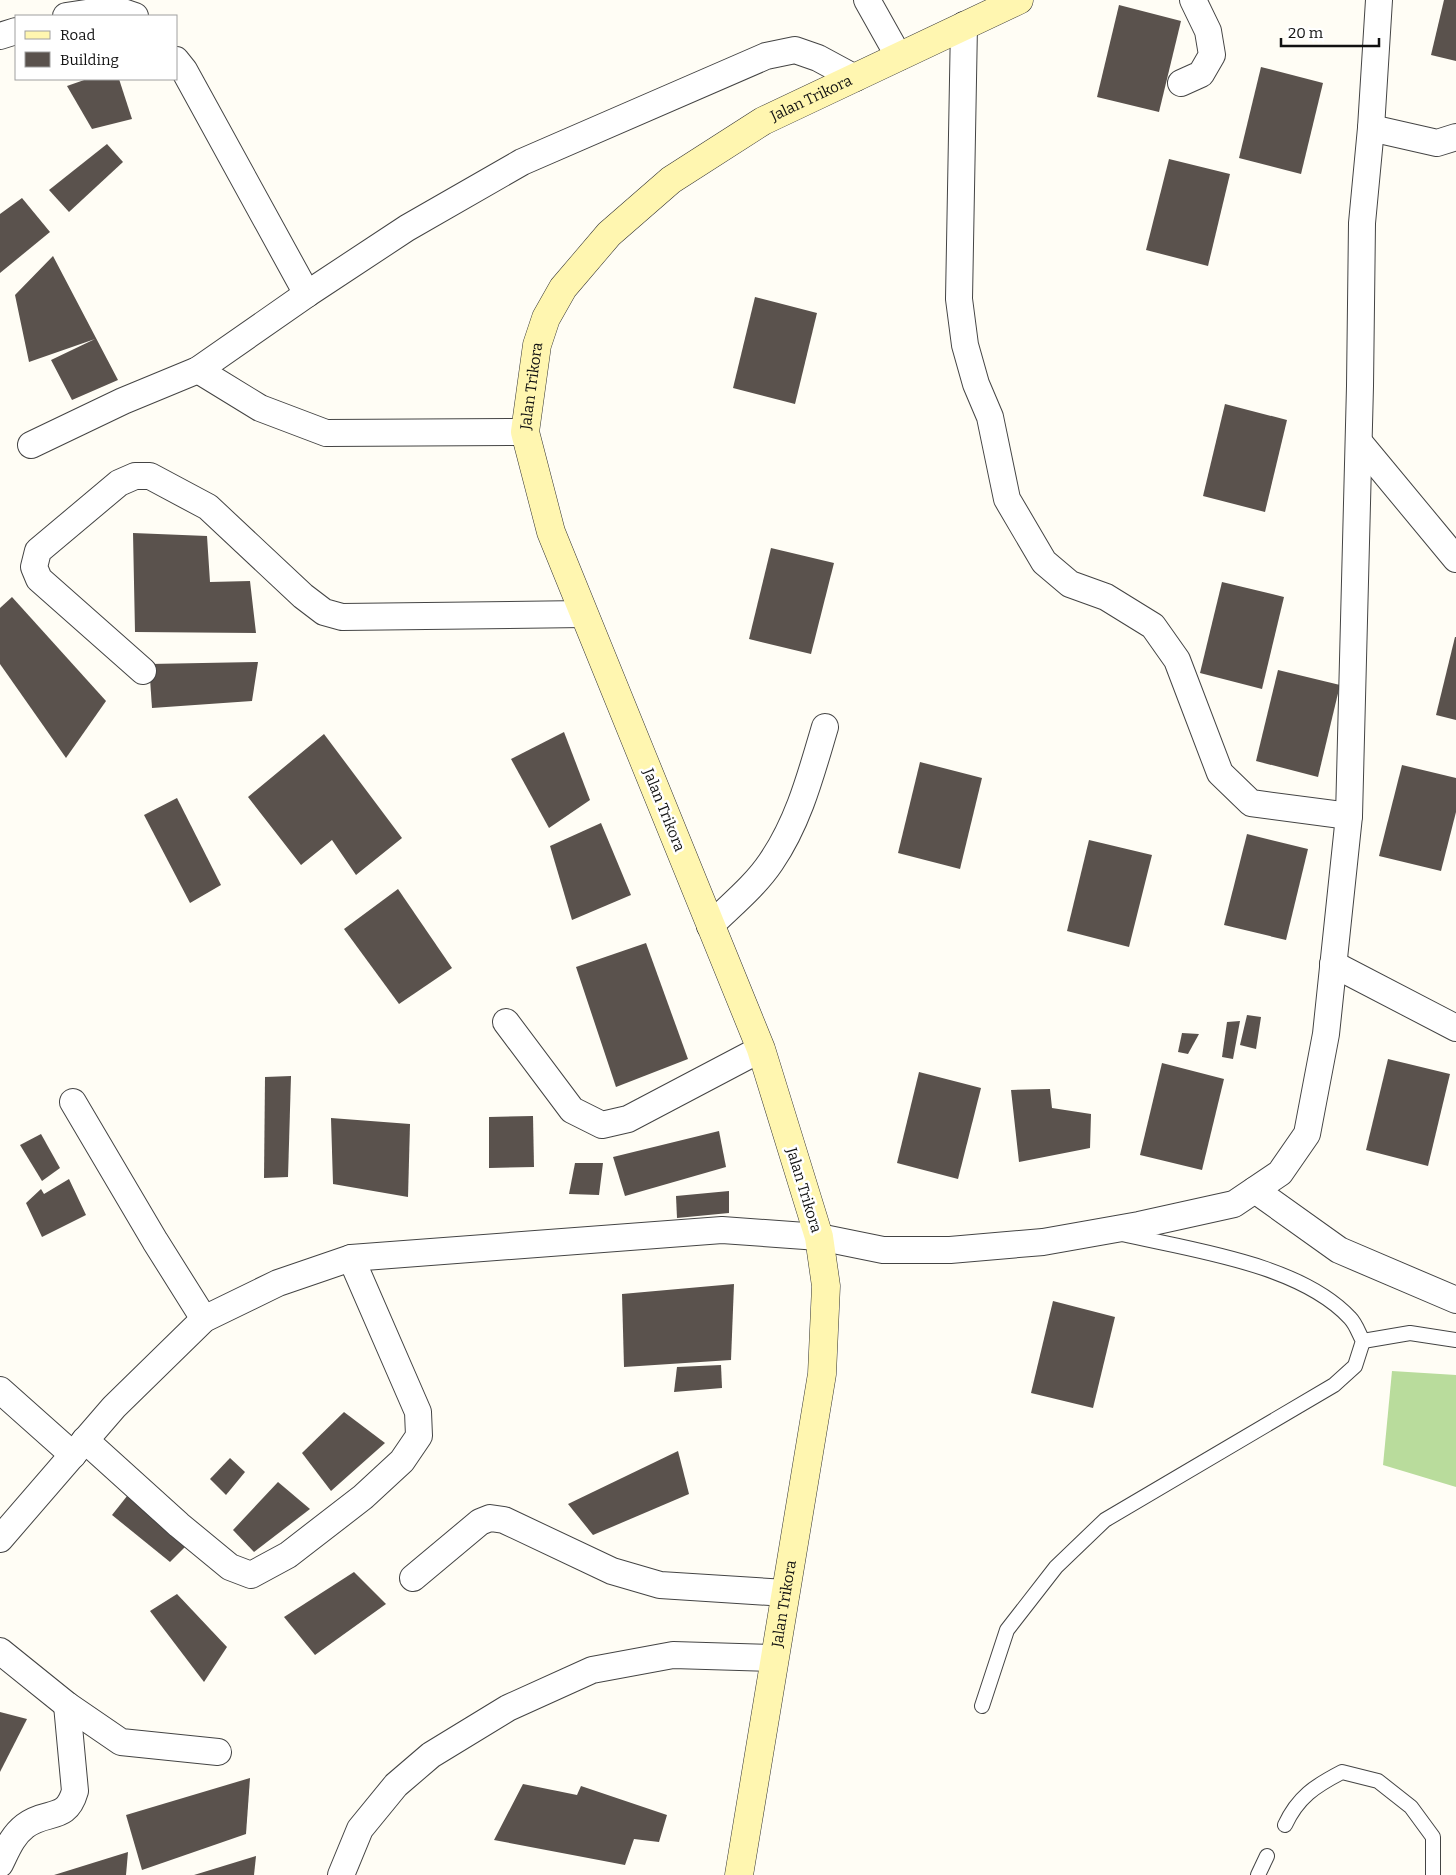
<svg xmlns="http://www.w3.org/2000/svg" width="1456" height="1875" font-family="Bitter,serif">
	<rect width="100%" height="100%" fill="#fffdf5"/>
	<!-- forest -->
	<polygon fill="#b9dc9c" points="1392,1371 1456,1375 1456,1487 1383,1465"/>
	<!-- building -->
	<g fill="#5a524d">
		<polygon points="1444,0 1456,0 1456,61 1431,55"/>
		<polygon points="1119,5 1181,21 1159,112 1097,97"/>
		<polygon points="1261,67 1323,83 1301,174 1239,158"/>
		<polygon points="87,79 119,79 132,119 92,129 67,86"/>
		<polygon points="107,144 123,162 69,212 49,190"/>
		<polygon points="1169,159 1230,174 1208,266 1146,250"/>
		<polygon points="22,198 50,232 0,273 0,214"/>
		<polygon points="53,256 118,380 72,400 51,360 95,339 29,362 15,295"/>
		<polygon points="755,297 817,313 795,404 733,388"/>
		<polygon points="1225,404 1287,420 1265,512 1203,496"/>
		<polygon points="133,533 207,536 210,582 250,581 256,633 135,632"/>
		<polygon points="771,548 834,563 811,654 749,639"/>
		<polygon points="1222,582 1284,597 1262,689 1200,673"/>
		<polygon points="12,597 106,701 66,758 0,664 0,608"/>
		<polygon points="1455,637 1456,637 1456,720 1436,715"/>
		<polygon points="258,662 252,701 152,708 149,664"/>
		<polygon points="1278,670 1340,685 1318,777 1256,761"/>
		<polygon points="564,732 590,800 549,828 511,759"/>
		<polygon points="324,734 402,838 356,875 332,840 301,865 248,797"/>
		<polygon points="920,762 982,778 960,869 898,853"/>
		<polygon points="1402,765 1456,778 1456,812 1441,871 1379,856"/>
		<polygon points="177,798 221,885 190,903 144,815"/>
		<polygon points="601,823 631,895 572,920 550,846"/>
		<polygon points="1247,834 1308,849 1286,940 1224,925"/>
		<polygon points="1089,840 1152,855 1129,947 1067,931"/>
		<polygon points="398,889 452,968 399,1004 344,929"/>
		<polygon points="646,943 688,1059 616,1087 576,967"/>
		<polygon points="1247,1015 1261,1017 1256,1049 1240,1045"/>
		<polygon points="1240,1021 1233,1059 1222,1057 1227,1022"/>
		<polygon points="1182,1033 1199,1034 1188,1054 1178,1052"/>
		<polygon points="1388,1059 1450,1074 1428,1166 1366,1150"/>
		<polygon points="1162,1063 1224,1079 1202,1170 1140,1155"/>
		<polygon points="919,1072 981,1088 958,1179 897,1163"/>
		<polygon points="291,1076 288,1177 264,1178 265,1077"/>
		<polygon points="1050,1089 1052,1108 1091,1114 1090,1148 1019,1162 1011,1090"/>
		<polygon points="533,1116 534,1167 489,1168 489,1117"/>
		<polygon points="331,1118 410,1124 408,1197 333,1184"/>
		<polygon points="719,1131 726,1167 625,1196 613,1157"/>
		<polygon points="41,1134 60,1168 42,1181 20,1145"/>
		<polygon points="575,1163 603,1163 599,1195 569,1194"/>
		<polygon points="69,1179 86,1215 42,1237 26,1203 41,1189 44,1194"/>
		<polygon points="729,1191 729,1213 677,1218 676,1196"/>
		<polygon points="734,1284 731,1360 624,1367 622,1294"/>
		<polygon points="1053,1301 1115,1317 1093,1408 1031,1393"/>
		<polygon points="721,1365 722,1388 674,1392 677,1367"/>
		<polygon points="344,1412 385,1443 331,1491 302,1453"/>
		<polygon points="678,1451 689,1494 593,1535 568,1504"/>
		<polygon points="230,1458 245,1472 226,1495 210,1479"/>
		<polygon points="278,1482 310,1509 254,1552 233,1530"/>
		<polygon points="135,1486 190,1542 170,1562 112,1515"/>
		<polygon points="354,1572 386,1604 315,1655 284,1617"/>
		<polygon points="177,1594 227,1647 204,1682 150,1611"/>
		<polygon points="0,1712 27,1719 0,1772"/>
		<polygon points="250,1778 246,1834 142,1870 126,1815"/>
		<polygon points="523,1784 577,1795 581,1786 667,1815 659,1842 634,1839 625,1865 494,1840"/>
		<polygon points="128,1852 126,1875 54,1875"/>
		<polygon points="256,1856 254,1875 194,1875"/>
	</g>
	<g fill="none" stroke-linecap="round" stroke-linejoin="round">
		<!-- lane casing -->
		<g stroke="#444" stroke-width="16">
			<g id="lane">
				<polyline points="1363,1341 1410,1333 1456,1340"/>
				<path d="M982,1706L1007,1630L1056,1567L1105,1520L1334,1385L1355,1366L1363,1341C1359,1334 1356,1324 1350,1318C1300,1264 1191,1250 1122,1234"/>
				<path d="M1285,1825C1298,1797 1315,1786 1342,1772L1378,1781L1411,1807L1433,1837V1875"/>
				<polyline points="1258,1875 1267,1856"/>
			</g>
		</g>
		<!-- street casing -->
		<g stroke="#444" stroke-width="28">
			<g id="street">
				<polyline points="867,0 899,57"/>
				<polyline points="66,16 114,9 135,16"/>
				<polyline points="964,25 959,299 965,345 976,384 990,417 1007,499 1044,562 1070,584 1106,597 1153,626 1177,660 1220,773 1251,803 1349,816"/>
				<polyline points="0,36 16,31"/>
				<polyline points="176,60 184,70 307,294"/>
				<polyline points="1181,83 1201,74 1212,55 1208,31 1193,0"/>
				<polyline points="1371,128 1437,143 1456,137"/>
				<polyline points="198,370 260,408 326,433 525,432"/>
				<polyline points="1359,442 1456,559"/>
				<polyline points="31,445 123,401 198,370 307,294 407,228 522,162 766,56 795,50 818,58 855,78"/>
				<polyline points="143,671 39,579 34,567 38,551 119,483 135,476 150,476 208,507 303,596 324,612 342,617 584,614"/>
				<path d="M710,926C730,906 755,886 771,862C799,821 811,774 825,727"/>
				<polyline points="1333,964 1456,1028"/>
				<polyline points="506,1022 572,1110 602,1125 628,1119 761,1049"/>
				<polyline points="73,1102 155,1241 204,1319"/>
				<polyline points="1255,1190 1339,1250 1456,1300"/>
				<polyline points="0,1390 73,1455"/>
				<polyline points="85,1440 179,1525 230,1567 251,1575 288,1555 363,1497 402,1461 419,1436 418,1412 351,1258"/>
				<polyline points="0,1539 114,1407 204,1319 278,1283 351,1258 722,1230 819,1237 883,1250 950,1250 1043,1242 1139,1225 1234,1204 1280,1173 1307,1134 1326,1034 1349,816 1360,386 1362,223 1371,128 1379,0"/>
				<polyline points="413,1578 480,1522 490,1518 504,1520 612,1571 660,1585 786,1593"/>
				<polyline points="0,1651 67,1705 121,1742 218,1752"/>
				<path d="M0,1864C7,1850 12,1836 25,1826C47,1809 66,1823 75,1791L67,1705"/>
				<polyline points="341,1875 360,1829 396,1785 431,1755 508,1708 592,1670 673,1655 775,1658"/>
			</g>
		</g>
		<!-- secondary casing -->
		<g stroke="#333" stroke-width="29">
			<g id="secondary">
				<path id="s1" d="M739,1875L822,1374L826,1286L819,1237L761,1049L551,532L525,432L537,345L546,318L563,288L609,234L671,180L763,121L1019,0"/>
			</g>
		</g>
		<!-- lane -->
		<use href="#lane" stroke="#fff" stroke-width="14"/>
		<!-- street -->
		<use href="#street" stroke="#fff" stroke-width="26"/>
		<!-- secondary -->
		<use href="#secondary" stroke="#fff6b0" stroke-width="28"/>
	</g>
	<g text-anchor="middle" stroke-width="5" stroke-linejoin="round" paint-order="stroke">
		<!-- street labels -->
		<g font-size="15" fill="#111" stroke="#fff">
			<text dy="5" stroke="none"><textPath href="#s1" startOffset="1970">Jalan Trikora</textPath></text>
			<text dy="5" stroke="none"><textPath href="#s1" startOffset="1550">Jalan Trikora</textPath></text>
			<text transform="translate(664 810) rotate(68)" y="5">Jalan Trikora</text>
			<text transform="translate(804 1190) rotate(73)" y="5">Jalan Trikora</text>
			<text dy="5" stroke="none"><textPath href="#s1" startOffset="275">Jalan Trikora</textPath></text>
		</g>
	</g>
	<!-- legend -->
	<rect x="15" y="15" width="162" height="65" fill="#ffffff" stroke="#a0a0a0"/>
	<rect x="25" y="31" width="25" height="8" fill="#fff6b0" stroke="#a0a0a0"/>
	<text x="60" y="40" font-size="15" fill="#111111">Road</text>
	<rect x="25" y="52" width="25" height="15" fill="#5a524d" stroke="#a0a0a0"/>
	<text x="60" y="65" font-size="15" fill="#111111">Building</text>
	<!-- scale -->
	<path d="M1281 38v8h98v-8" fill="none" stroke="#111111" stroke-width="2.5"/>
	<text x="1288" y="38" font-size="15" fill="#111111" stroke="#ffffff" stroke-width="4" paint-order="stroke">20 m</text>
</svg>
